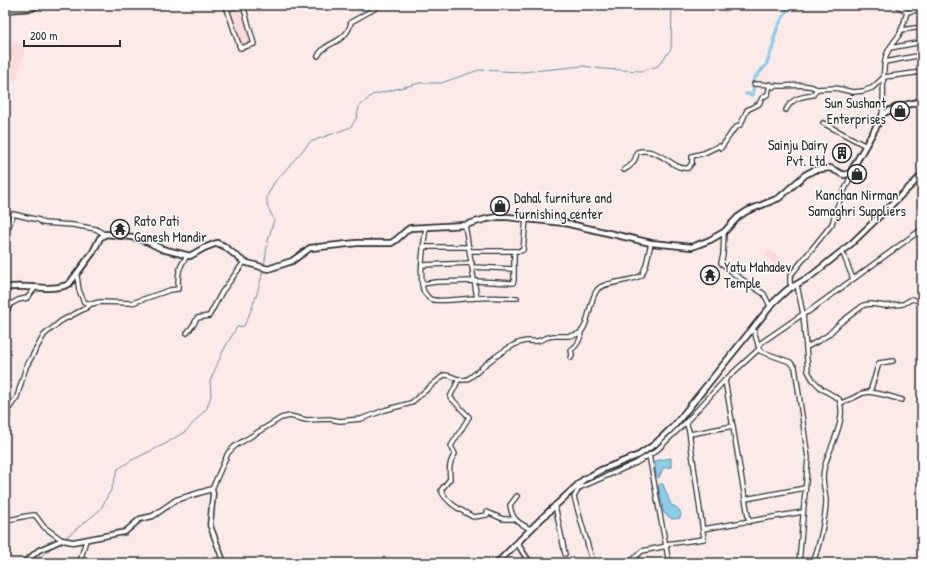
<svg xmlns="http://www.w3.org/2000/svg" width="927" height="568" font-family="'Patrick Hand',sans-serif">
	<rect width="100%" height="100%" fill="#fceae9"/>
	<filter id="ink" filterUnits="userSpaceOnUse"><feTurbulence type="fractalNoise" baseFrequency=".025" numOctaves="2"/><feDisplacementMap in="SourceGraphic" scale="8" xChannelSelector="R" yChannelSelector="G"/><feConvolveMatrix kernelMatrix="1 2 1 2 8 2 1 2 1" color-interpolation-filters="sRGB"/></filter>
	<g filter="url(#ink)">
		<!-- built -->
		<g fill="#fadbd9">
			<polygon points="241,7 252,43 241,47 230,10"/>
			<polygon points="15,42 23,44 25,49 17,79 14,82 9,82 5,78 5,71 12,45"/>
			<polygon points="769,249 793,269 788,275 764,255"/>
		</g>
		<!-- water -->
		<g fill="#8aceec" stroke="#648d9f">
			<polygon points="671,458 671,467 663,468 659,478 656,476 655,461"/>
			<path d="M660,484H663L671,505C677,507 683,511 680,518L672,519L664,513L658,486Z"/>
		</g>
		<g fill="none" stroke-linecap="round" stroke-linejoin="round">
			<!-- stream -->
			<g stroke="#648d9f" stroke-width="1">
				<polyline points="264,267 268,240 274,220 267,205 267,196 274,183 310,142 351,127 357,117 359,107 372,95 420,83 441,83 479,70 522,72 583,66 603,69 642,71 658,66 671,49 672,5"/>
				<path d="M64,539L100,510L111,490L118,469L132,460L165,444L186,431L207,408L211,396L210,381L224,349L237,327L244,326C253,308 259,289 263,270"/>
				<polyline points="32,563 57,544"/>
			</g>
			<!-- canal -->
			<polyline stroke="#8aceec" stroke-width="3.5" points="746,94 753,95 754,79 766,65 774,44 774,38 778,26 790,5"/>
			<!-- minor casing -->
			<g stroke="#2b2b2b" stroke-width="6">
				<g id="minor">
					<polyline points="240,5 227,9 240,48 254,44 243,5"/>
					<polyline points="897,5 907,12 922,9"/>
					<polyline points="901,30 922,27"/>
					<polyline points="890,48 922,42"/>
					<path d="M318,56C325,41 347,44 351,22L376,8V5"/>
					<polyline points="885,62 922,55"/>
					<path d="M754,84C764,84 774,86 783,86C795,86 807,83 817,89"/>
					<path d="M786,110C792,98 800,97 813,95L817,89L835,88L853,92L863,91L872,88L884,77L922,72"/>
					<path d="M882,115C885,96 881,75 886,56C889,47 894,42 899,35C903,28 905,19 907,12"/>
					<polyline points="823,123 866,146"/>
					<path d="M624,170C632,166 636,161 637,152C660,146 673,171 688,168L692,163V156L704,153L719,146L721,148L734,129L741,124L747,110L759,104L762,98L768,94L770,84L773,87"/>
					<polyline points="465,225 477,298"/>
					<path d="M426,227C424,242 418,279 424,292C426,294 428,298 430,299C438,303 467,298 477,298C490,297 504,298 517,298"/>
					<polyline points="5,230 9,226 13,214 39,220 43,223 73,225 96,229 104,234"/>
					<polyline points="724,232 723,255 721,263 728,268 734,274 764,294 770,306"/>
					<polyline points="423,247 469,247"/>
					<polyline points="470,251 520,251 523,250 526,219"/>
					<polyline points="842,251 853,279"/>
					<polyline points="422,265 472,263"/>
					<polyline points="472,267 514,269"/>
					<path d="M77,276L79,290L84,302L91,304L100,302L132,303L170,290L178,289C178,274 178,268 187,256"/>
					<polyline points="422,284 436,282 475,281 513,283 514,281 514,251"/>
					<path d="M797,285L803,314L808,371L813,380L822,389L839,399C848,420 828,449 824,469C821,480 825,489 826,500C826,517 819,546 813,563"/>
					<polyline points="793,288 790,283 790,276 832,224 837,207 851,176 850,173"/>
					<polyline points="5,313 11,304 18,300 27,298 36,287"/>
					<polyline points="753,328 760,351 790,362 795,367 808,458 799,563"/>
					<polyline points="187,333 194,324 197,318 209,316 222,292 244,262"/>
					<polyline points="758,345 803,314 808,312 922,229"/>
					<polyline points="807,347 820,340 828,335 840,323 864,305 871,304 886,306 903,304 912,299 922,302"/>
					<path d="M571,358L572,355L571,350C577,346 581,339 581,332"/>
					<path d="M459,379L450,397L469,417L451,446L455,454C449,462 449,469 450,479L441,490C446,503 461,510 473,517L487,515V512L503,519H515"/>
					<polyline points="725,380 749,522"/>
					<polyline points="870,392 879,363 893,361"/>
					<polyline points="841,403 853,398 863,393 870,392 885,395 902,400"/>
					<polyline points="5,423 8,416 7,411 17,397 26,367 44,335 61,321 86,308 91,304"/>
					<polyline points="690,434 733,426"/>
					<polyline points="649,455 669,563"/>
					<path d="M212,489L228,453L235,446L281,418L290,416L306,420L329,419L340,421L361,419L385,410L411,403L444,375C451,374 457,381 464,380C470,380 481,368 486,364C495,357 511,344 522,342C527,340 532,342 537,341C543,340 548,336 554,336C562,336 570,337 578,334C589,329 589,300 597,290C604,281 629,283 642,275L646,265L651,243"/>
					<path d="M517,496L510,505C512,520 518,522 530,529"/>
					<polyline points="745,499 805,488"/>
					<polyline points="555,505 565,554"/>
					<path d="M5,520C15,520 24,515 35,515L44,527L62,540"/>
					<polyline points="703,529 803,512"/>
					<polyline points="666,544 704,539 689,431 686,422"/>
					<polyline points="82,563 81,558 86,540"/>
					<polyline points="593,563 574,497 579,488 636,463 656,451 686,422 725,380 759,349"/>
					<polyline points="629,563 642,551 667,546"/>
				</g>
			</g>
			<!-- tertiary casing -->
			<g stroke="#2b2b2b" stroke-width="7">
				<g id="tertiary">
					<polyline points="517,543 530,563"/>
					<polyline points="24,563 39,550 62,540 73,542 125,532 140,519 153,516 176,500 212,489 213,494 210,525 224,563"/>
				</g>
			</g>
			<!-- secondary casing -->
			<g stroke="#2b2b2b" stroke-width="8">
				<g id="secondary">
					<polyline points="5,10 32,8 37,5"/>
					<path d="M5,288C26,283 50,293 69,284L93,252L100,238L106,234L132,237L148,242L162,249L190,256L204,248L217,243L224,246L244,262L268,269L292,261L310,248L357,243H391L396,240L407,230L410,228L465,225L486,219L498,217H507L565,223L651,243L692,247L710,240L724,232L738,217L747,211L779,198L805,175L814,170L830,168L844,175L850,173L884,113L897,107L922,101"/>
					<polyline points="497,563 542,518 583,480 601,470 639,455 655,444 674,426 774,302 787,290 811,276 852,243 922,175"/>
				</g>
			</g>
			<!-- minor -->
			<use href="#minor" stroke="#fff" stroke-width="3.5"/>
			<!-- tertiary -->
			<use href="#tertiary" stroke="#fff" stroke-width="4"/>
			<!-- secondary -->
			<use href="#secondary" stroke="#fff" stroke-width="4.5"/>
		</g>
	</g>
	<!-- icons -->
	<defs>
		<g id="shop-ring" transform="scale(1)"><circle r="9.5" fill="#fff" stroke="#2b2b2b" stroke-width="1.5"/><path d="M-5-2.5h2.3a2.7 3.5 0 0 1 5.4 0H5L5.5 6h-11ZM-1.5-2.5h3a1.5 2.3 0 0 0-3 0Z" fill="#2b2b2b"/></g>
		<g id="building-ring" transform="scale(1)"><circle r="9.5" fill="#fff" stroke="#2b2b2b" stroke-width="1.5"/><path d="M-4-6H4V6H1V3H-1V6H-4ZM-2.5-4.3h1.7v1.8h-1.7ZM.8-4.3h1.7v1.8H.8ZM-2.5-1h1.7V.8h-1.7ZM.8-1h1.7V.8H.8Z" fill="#2b2b2b"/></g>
		<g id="temple-ring" transform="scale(1)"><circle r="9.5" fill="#fff" stroke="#2b2b2b" stroke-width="1.5"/><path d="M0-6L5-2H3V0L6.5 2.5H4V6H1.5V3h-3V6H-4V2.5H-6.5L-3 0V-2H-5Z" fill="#2b2b2b"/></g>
	</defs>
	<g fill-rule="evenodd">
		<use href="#shop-ring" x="900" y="111"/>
		<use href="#building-ring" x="842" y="153"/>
		<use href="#shop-ring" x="857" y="174"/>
		<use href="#shop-ring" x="500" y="206"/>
		<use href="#temple-ring" x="120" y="229"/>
		<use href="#temple-ring" x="710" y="275"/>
	</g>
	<g text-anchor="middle" stroke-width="3" stroke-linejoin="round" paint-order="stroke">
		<!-- poi labels -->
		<g font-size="14" fill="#2b2b2b" stroke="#fff" text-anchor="start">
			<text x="886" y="108" text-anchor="end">Sun Sushant<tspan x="886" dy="16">Enterprises</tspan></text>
			<text x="828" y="150" text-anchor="end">Sainju Dairy<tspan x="828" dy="16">Pvt. Ltd.</tspan></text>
			<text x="857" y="200" text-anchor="middle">Kanchan Nirman<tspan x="857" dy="16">Samaghri Suppliers</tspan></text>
			<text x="514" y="203">Dahal furniture and<tspan x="514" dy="16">furnishing center</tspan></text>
			<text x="134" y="226">Rato Pati<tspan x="134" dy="16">Ganesh Mandir</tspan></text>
			<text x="724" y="272">Yatu Mahadev<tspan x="724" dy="16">Temple</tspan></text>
		</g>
	</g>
	<!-- margin -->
	<rect width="927" height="568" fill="none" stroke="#fff" stroke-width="20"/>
	<rect x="10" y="10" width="907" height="548" fill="none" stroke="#2b2b2b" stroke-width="1.5" filter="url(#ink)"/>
	<!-- scale -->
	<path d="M24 40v6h96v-6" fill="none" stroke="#2b2b2b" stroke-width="2"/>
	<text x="30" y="40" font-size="12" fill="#2b2b2b" stroke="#ffffff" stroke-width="3" paint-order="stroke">200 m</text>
</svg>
